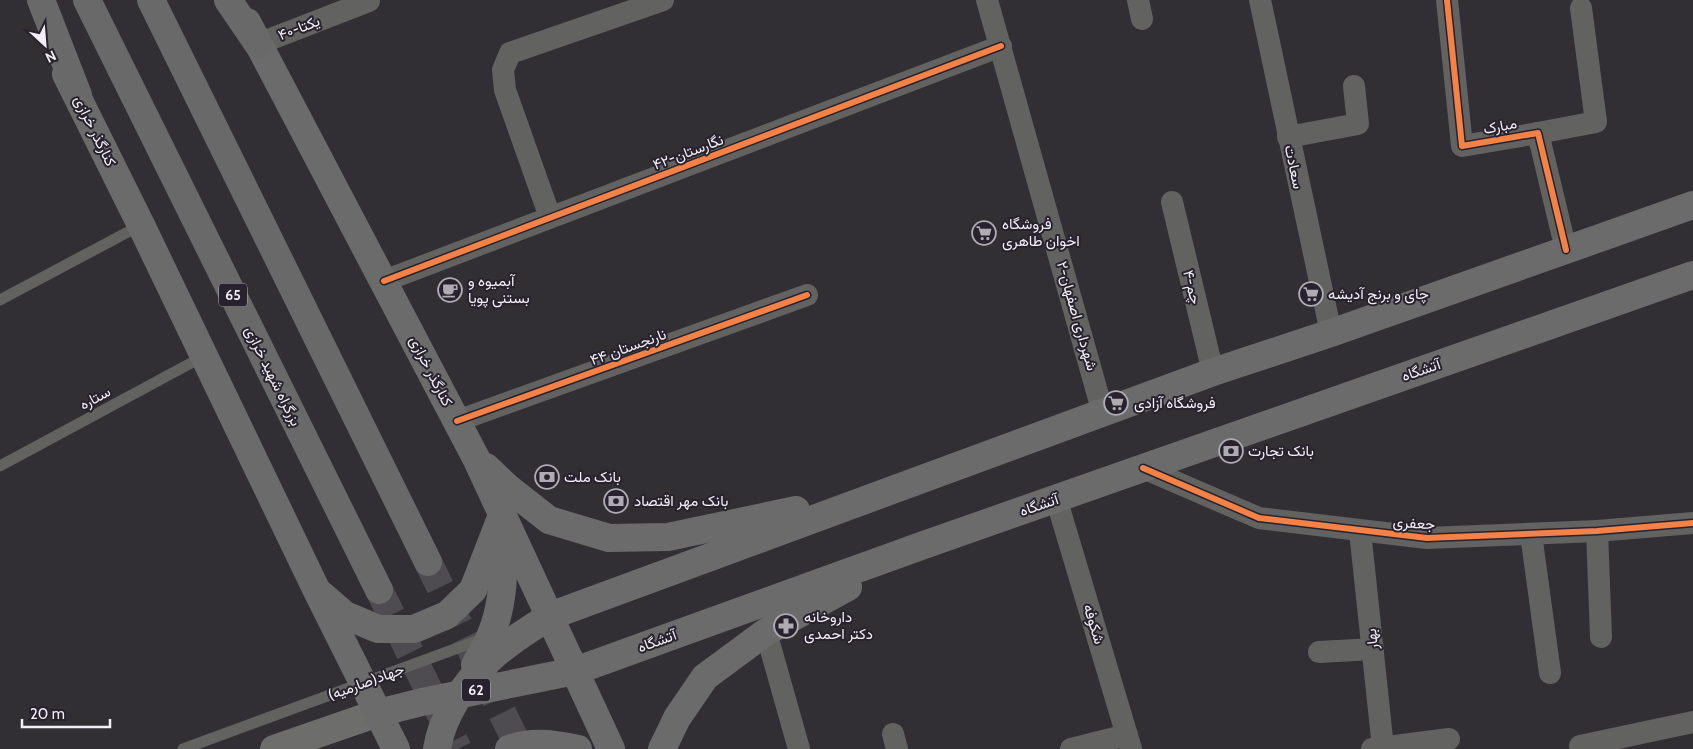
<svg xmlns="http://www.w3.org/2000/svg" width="1693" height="749" font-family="Cabin,Vazirmatn,sans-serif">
	<rect width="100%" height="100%" fill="#312f34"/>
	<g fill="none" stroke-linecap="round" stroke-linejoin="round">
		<!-- highway-tunnel -->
		<g stroke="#4e4c51" stroke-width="28" stroke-dasharray="28 14" stroke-linecap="butt">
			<polyline points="428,562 520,749"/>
			<polyline points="379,590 458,749"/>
		</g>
		<!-- lane -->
		<g stroke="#626261" stroke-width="11">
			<polyline points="0,300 141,225"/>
			<polyline points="0,466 204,356"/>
			<polyline points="183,749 485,638"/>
		</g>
		<!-- street -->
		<g stroke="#626261" stroke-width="22">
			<polyline points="987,0 1103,413"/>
			<polyline points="1138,0 1142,19"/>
			<polyline points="1260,0 1331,333"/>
			<polyline points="1447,0 1462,146 1538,133 1566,250"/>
			<polyline points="258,44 369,1"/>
			<polyline points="1538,133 1596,122 1581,8"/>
			<polyline points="1288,137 1358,124 1354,86"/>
			<polyline points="1172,202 1213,372"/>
			<polyline points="550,217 505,90 503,70 510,53 663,0"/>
			<polyline points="384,281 1001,46"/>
			<polyline points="457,421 807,295"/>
			<polyline points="1143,468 1259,518 1427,538 1597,531 1693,523"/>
			<polyline points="1056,498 1131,749"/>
			<polyline points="1360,531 1383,748"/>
			<polyline points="1597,531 1601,637"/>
			<polyline points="1531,534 1550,673"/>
			<polyline points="766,632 799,749"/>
			<polyline points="1319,652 1373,649"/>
			<polyline points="893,734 897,749"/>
			<polyline points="1580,746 1693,722"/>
			<polyline points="1071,749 1127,735"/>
			<polyline points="1372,749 1449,739"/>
		</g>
		<!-- secondary -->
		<polyline stroke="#6d6d6c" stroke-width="28" points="274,749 378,713"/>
		<!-- primary -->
		<g stroke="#6c6b6b" stroke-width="28">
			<polyline points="247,22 477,460 611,749"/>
			<polyline points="66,74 141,225 317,591 396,749"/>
			<polyline points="486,467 507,487 549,520 609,538 668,537 796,510"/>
			<polyline points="322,595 345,615 378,629 414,629 447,615 473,590 502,515"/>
			<path d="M475,665C480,656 486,647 490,637C505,603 504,565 503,529"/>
			<polyline points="378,713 422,702 575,671 921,546 1693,275"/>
			<path d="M437,749C442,716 464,684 488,661C506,643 529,630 550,616L1213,372L1331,333L1693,205"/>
			<path d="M509,749C532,740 554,744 578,749"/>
			<polyline points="662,749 677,718 705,677 766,632 848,587"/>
		</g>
		<!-- highway -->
		<g stroke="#686968" stroke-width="28">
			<polyline points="41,0 78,95"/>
			<polyline points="87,0 379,590"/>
			<polyline points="151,0 428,562"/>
			<polyline points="228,0 258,44"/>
		</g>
		<!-- cycleway casing -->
		<g stroke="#27222d" stroke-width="9">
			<g id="cycleway">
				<polyline points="1447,0 1462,146 1538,133 1566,250"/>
				<polyline points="384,281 1001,46"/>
				<polyline points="457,421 807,295"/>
				<polyline points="1143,468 1259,518 1427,538 1597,531 1693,523"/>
			</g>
		</g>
		<!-- cycleway -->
		<use href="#cycleway" stroke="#f48246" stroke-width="6"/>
	</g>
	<!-- icons -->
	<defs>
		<g id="supermarket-ring" transform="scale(1.25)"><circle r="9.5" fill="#27222d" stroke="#aeacb2" stroke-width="1.5"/><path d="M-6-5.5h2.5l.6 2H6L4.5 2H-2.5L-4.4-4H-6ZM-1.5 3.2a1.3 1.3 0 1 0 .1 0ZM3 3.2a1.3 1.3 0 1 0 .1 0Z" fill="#aeacb2"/></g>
		<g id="cafe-ring" transform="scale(1.25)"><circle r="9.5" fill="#27222d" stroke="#aeacb2" stroke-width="1.5"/><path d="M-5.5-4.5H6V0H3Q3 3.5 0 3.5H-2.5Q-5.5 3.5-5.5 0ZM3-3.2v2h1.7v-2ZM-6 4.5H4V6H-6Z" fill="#aeacb2"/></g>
		<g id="bank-ring" transform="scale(1.25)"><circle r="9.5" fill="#27222d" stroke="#aeacb2" stroke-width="1.5"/><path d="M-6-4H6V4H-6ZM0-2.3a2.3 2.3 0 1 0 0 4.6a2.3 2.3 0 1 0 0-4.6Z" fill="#aeacb2"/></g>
		<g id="pharmacy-ring" transform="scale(1.25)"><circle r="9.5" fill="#27222d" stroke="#aeacb2" stroke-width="1.5"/><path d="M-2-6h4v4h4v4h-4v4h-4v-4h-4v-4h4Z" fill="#aeacb2"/></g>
	</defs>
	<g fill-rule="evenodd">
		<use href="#supermarket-ring" x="984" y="233"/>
		<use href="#cafe-ring" x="450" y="290"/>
		<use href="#supermarket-ring" x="1311" y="294"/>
		<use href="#supermarket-ring" x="1116" y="403"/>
		<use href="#bank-ring" x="1231" y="451"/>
		<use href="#bank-ring" x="547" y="477"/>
		<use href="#bank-ring" x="616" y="501"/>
		<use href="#pharmacy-ring" x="786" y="626"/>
	</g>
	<g text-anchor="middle" stroke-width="4" stroke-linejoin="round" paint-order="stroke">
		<!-- shield labels -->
		<g fill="#27222d" stroke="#b5b2ba" stroke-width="1">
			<rect x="219" y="283.5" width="28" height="23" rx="4"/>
			<rect x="462" y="678.5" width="28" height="23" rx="4"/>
		</g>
		<g font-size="14" font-weight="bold" fill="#f2eff6">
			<text x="233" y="300">65</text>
			<text x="476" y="695">62</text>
		</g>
		<!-- street labels -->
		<g font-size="15" fill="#f2eff6" stroke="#27222d">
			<text transform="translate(299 28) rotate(-21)" y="5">۴۰-یکتا</text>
			<text transform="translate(1500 126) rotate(-10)" y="5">مبارک</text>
			<text transform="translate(95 131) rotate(64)" y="5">کنارگذر خرازی</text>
			<text transform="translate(688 152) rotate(-21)" y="5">۴۲-نگارستان</text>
			<text transform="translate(1294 167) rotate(78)" y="5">سعادت</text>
			<text transform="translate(1192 287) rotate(76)" y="5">۴-چم</text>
			<text transform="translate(1077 316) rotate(74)" y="5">۲-شهرداری اصفهان</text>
			<text transform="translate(628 347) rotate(-20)" y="5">۴۴ نارنجستان</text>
			<text transform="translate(1421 370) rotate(-19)" y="5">آتشگاه</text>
			<text transform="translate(431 371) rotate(63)" y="5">کنارگذر خرازی</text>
			<text transform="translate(273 376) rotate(64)" y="5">بزرگراه شهید خرازی</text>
			<text transform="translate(95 398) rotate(-28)" y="5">ستاره</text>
			<text transform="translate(1039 505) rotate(-19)" y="5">آتشگاه</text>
			<text transform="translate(1414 523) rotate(4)" y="5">جعفری</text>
			<text transform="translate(1094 624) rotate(73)" y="5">شکوفه</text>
			<text transform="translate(1372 639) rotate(-96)" y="5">بهار</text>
			<text transform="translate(657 641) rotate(-20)" y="5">آتشگاه</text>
			<text transform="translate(366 682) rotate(-20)" y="5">جهاد(صارمیه)</text>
		</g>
		<!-- poi labels -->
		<g font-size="15" fill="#f2eff6" stroke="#27222d" text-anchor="start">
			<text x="1002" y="229">فروشگاه<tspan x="1002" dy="17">اخوان طاهری</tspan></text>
			<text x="468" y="286">آبمیوه و<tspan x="468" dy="17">بستنی پویا</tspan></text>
			<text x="1328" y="299">چای و برنج آدیشه</text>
			<text x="1134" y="408">فروشگاه آزادی</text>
			<text x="1248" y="456">بانک تجارت</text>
			<text x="564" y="482">بانک ملت</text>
			<text x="634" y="506">بانک مهر اقتصاد</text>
			<text x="804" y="622">داروخانه<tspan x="804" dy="17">دکتر احمدی</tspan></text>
		</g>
	</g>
	<!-- north arrow -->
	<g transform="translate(45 45) rotate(154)" stroke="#27222d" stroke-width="4" paint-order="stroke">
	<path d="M0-4L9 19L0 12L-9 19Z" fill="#f2eff6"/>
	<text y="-8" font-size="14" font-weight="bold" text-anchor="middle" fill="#f2eff6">N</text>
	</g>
	<!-- scale -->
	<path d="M22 719v8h88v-8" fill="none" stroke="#f2eff6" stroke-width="2.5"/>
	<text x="30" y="719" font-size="15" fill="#f2eff6" stroke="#27222d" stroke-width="4" paint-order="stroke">20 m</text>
</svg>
